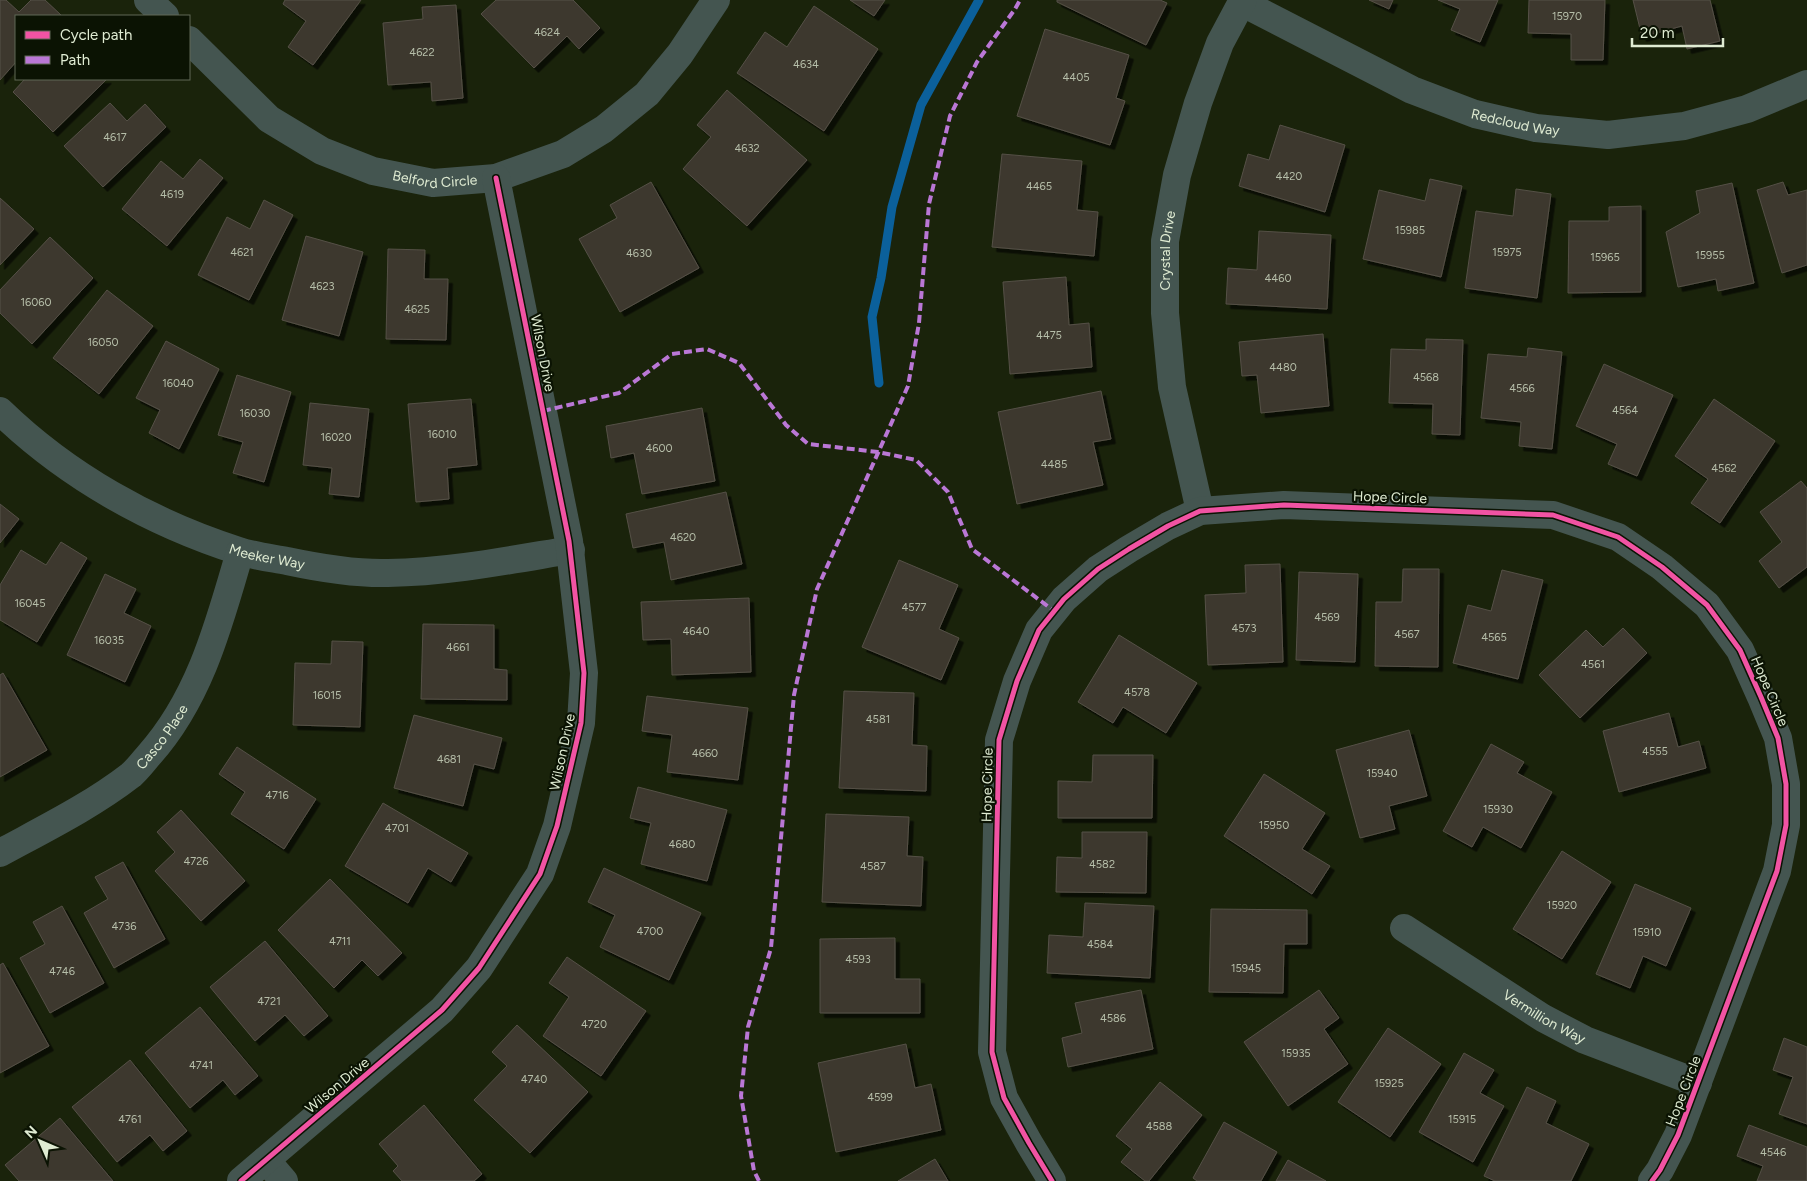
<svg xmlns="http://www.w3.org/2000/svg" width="1807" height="1181" font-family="Figtree,sans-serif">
	<defs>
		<filter id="shadow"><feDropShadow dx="4.5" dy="4.5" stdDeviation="0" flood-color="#0009"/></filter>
	</defs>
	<rect width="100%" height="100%" fill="#1a230b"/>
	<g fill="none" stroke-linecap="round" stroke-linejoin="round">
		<!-- stream -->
		<polyline stroke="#0b609b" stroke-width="9" points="879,383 872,317 881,278 892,207 921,105 979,0"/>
	</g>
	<!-- building -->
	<g fill="#3d382f" stroke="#555046" filter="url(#shadow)">
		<polygon points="0,0 6,0 19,12 31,0 45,0 61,15 59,16 16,16 16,62 0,80"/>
		<polygon points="285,0 361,0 313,65 288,47 306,21 283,4"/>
		<polygon points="496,0 573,0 600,28 579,49 567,36 534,68 481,14"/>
		<polygon points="850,0 885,0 874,16"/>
		<polygon points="1057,0 1160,0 1167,3 1146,45 1057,2"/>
		<polygon points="1369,0 1393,0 1389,9"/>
		<polygon points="1438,0 1498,0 1480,42 1451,30 1460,9"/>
		<polygon points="1529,0 1605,0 1603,60 1571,60 1571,34 1528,33"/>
		<polygon points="1633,0 1710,0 1720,41 1687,49 1682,26 1642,37"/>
		<polygon points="456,5 463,98 432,101 431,82 388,85 383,23 423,19 422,7"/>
		<polygon points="814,6 878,49 824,131 737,73 765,32 787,47"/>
		<polygon points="1045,29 1129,55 1116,98 1125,101 1110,145 1017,116"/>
		<polygon points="25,79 107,79 53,132 13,92"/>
		<polygon points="727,90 807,160 747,226 683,169 711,137 697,125"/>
		<polygon points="110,103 127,121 145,104 166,127 103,187 64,146"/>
		<polygon points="1280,125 1345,145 1325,212 1239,186 1248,154 1269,160"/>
		<polygon points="1002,154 1082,161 1077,210 1098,212 1094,256 992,247"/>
		<polygon points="200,159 223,178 167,246 122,209 161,161 183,179"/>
		<polygon points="1430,179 1462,186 1441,277 1363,259 1379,190 1425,201"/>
		<polygon points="651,182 699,268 620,312 579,239 617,218 610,205"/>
		<polygon points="1783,182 1788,195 1807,190 1807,265 1782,273 1757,190"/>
		<polygon points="1732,183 1754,283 1718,291 1716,279 1678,287 1666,232 1700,213 1696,191"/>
		<polygon points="1516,189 1551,194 1537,298 1465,288 1476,211 1513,216"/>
		<polygon points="0,198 34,229 0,265"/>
		<polygon points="264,200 293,215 249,300 198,275 227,217 250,229"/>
		<polygon points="1641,206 1641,292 1568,293 1569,221 1609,221 1609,207"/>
		<polygon points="1259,231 1331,235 1327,309 1226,304 1228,268 1257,270"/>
		<polygon points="306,236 363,252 339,336 282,320"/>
		<polygon points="50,237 93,278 32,344 0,313 0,290"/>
		<polygon points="388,249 425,250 424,279 448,279 446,340 386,339"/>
		<polygon points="1066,277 1069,325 1089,323 1092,367 1010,374 1003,282"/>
		<polygon points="107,290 153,326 99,394 53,358"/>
		<polygon points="1323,334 1329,406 1261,413 1257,375 1242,376 1239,342"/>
		<polygon points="1426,339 1463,340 1460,435 1432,434 1433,404 1389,403 1391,349 1426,350"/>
		<polygon points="166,341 219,369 179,449 149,433 160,410 136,398"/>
		<polygon points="1528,348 1562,352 1552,449 1519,446 1521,422 1481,418 1488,354 1527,357"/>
		<polygon points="1604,364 1673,395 1637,476 1608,464 1617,444 1576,426"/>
		<polygon points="237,375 291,392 264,482 233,473 243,442 218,435"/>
		<polygon points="1101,391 1111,439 1093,442 1103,485 1017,504 998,412"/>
		<polygon points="471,399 477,465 447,468 449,499 416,502 408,404"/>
		<polygon points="1714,399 1775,441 1720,523 1691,503 1708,479 1675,456"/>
		<polygon points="310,403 369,409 359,497 329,494 332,468 303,465"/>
		<polygon points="702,408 715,481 642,494 634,453 611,458 606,426"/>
		<polygon points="1801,481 1807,488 1807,567 1779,588 1759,561 1782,542 1760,512"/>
		<polygon points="726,492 742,564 671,580 664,542 633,548 626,514"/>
		<polygon points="0,504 19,519 0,543"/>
		<polygon points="61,542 87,558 37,642 0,620 0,585 21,550 46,565"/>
		<polygon points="899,560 958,585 939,629 959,638 941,680 862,647"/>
		<polygon points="1280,564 1283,662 1208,665 1205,595 1246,593 1245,565"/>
		<polygon points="1403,569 1439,569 1438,667 1375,666 1376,602 1402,602"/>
		<polygon points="1502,570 1543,580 1518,679 1453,663 1468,605 1491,611"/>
		<polygon points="1299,572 1358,574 1355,662 1296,660"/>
		<polygon points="105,574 136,589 124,613 151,626 125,682 67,655"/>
		<polygon points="749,598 751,672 672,675 671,639 643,640 641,602"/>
		<polygon points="423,624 494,625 494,669 507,670 507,700 421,699"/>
		<polygon points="1623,628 1647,653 1580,718 1539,675 1586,630 1603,647"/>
		<polygon points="1119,635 1197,683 1166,733 1123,707 1113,723 1078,702"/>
		<polygon points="332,641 363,642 360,727 293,725 295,663 331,664"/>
		<polygon points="3,673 47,750 0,777 0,675"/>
		<polygon points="844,691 914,693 912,745 927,746 926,791 839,788"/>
		<polygon points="647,696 748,708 738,780 667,772 672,735 642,731"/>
		<polygon points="1669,713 1678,747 1699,741 1706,768 1619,792 1603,731"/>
		<polygon points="414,715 502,738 494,769 474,764 463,806 394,788"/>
		<polygon points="1409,730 1427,796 1389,806 1395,829 1360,838 1336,750"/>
		<polygon points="1491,744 1524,762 1517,773 1552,792 1521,848 1483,827 1472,847 1443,831"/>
		<polygon points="237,747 316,799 284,849 231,814 245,792 219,774"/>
		<polygon points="1093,755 1153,755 1152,818 1058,818 1058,781 1092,782"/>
		<polygon points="1264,774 1325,813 1302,849 1330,866 1312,894 1224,836"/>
		<polygon points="638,787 727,810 707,881 641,864 651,823 630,818"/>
		<polygon points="383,803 468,853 451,882 428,868 408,903 345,866"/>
		<polygon points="181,810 245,881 201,921 155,871 175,852 157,832"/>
		<polygon points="826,814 909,817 907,856 923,857 921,906 822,902"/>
		<polygon points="1082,832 1147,832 1146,893 1056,892 1057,857 1082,858"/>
		<polygon points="1562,851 1611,882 1562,959 1513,929"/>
		<polygon points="123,862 165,939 114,968 84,913 108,899 95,877"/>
		<polygon points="604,868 701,913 669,980 600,947 615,915 588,902"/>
		<polygon points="330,879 402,953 378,976 362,960 334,988 278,930"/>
		<polygon points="1635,884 1691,908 1666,966 1643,956 1630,988 1596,974"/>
		<polygon points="1085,903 1154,906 1150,978 1047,973 1049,935 1083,937"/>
		<polygon points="62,906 104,983 50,1013 20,958 45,944 33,922"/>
		<polygon points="1211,909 1307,910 1307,944 1284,944 1283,993 1209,992"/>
		<polygon points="895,938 895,979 920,979 920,1013 820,1013 820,939"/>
		<polygon points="265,941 328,1016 304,1036 285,1015 255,1041 210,987"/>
		<polygon points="567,957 646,1011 601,1076 543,1036 569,997 549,983"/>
		<polygon points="3,963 49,1046 0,1073 0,965"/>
		<polygon points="1141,990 1153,1049 1068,1067 1062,1038 1082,1033 1075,1003"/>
		<polygon points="1319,990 1339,1018 1324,1029 1348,1064 1288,1106 1244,1042"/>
		<polygon points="200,1007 258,1076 235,1095 223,1080 190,1108 145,1053"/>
		<polygon points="517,1025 588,1092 530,1153 474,1100 507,1066 492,1052"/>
		<polygon points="1388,1028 1441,1064 1390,1137 1338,1102"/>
		<polygon points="1784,1038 1807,1047 1807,1124 1779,1114 1793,1077 1773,1070"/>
		<polygon points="906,1044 915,1088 931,1084 941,1130 836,1152 818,1063"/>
		<polygon points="1464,1053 1494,1070 1480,1093 1504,1106 1473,1162 1419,1132"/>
		<polygon points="130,1060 187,1131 163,1151 150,1135 117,1162 72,1107"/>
		<polygon points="1160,1082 1202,1115 1149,1181 1145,1181 1121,1162 1132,1149 1116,1136"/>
		<polygon points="1527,1087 1556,1101 1546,1123 1589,1144 1571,1181 1495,1181 1484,1176"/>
		<polygon points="424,1105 482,1174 474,1181 402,1181 393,1171 398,1166 379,1144"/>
		<polygon points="60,1118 113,1181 19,1181 5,1165"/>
		<polygon points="1224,1122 1277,1152 1261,1181 1197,1181 1193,1178"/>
		<polygon points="1749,1125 1807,1147 1807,1181 1757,1181 1763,1166 1737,1156"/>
		<polygon points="935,1159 948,1181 898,1181"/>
		<polygon points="1288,1160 1326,1181 1276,1181"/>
	</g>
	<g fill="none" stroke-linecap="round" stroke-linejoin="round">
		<!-- minor -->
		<g stroke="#445550" stroke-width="28">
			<polyline points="148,0 165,16"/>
			<path id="s1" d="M1241,2L1412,90L1475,114L1536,128L1608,135L1684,126L1747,109L1807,84"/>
			<path id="s2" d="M189,40L269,119L322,151L373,171L433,183L496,178L563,154L604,129L647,94L680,54L716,0"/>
			<path id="s3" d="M0,411C67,476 151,523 239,551C254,556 271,558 287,561C320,568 354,574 388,573C450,572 510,560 571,550"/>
			<path id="s4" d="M1200,511L1172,387L1165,313V241L1177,175L1198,103L1220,43L1243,0"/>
			<path id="s5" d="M0,853C44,829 91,806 131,775C138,769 143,762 149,755C200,698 219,624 240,552"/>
			<path id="s6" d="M1404,928L1543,1018L1585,1040L1698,1083"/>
			<polyline points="266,1160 284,1181"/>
			<polyline points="241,1181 442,1010 479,968 540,874 557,826 581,723 584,673 569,541 496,178"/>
			<polyline points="1052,1181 1029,1143 1004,1098 992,1052 999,740 1017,681 1039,630 1064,599 1098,569 1129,549 1168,526 1200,511 1284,505 1553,515 1618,537 1662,567 1707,605 1740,650 1761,697 1778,738 1786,784 1786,825 1777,871 1678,1135 1660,1170 1652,1181"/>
		</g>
		<!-- quiet -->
		<g stroke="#ba77d6" stroke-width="4" stroke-dasharray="8 4" stroke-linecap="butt">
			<polyline points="543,411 619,393 672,354 707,349 739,363 786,425 808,444 878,452 916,460 948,492 972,549 1054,611"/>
			<polyline points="759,1181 754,1171 741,1096 748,1027 771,948 794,695 817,589 908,386 919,323 929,204 950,116 977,62 1015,9 1020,0"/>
		</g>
		<!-- cycleway casing -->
		<g stroke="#0b1303" stroke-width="8">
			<g id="cycleway">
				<polyline points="241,1181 442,1010 479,968 540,874 557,826 581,723 584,673 569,541 496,178"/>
				<polyline points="1052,1181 1029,1143 1004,1098 992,1052 999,740 1017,681 1039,630 1064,599 1098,569 1129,549 1168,526 1200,511 1284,505 1553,515 1618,537 1662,567 1707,605 1740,650 1761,697 1778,738 1786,784 1786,825 1777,871 1678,1135 1660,1170 1652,1181"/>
			</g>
		</g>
		<!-- cycleway -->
		<use href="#cycleway" stroke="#f153a3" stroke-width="5"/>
	</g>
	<g text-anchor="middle" stroke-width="4.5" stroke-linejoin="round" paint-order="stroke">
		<!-- number labels -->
		<g font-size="11" fill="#b6bea9">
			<text x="1567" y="20">15970</text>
			<text x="547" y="36">4624</text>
			<text x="422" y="56">4622</text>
			<text x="806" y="68">4634</text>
			<text x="1076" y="81">4405</text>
			<text x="115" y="141">4617</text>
			<text x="747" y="152">4632</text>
			<text x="1289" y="180">4420</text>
			<text x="1039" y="190">4465</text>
			<text x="172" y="198">4619</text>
			<text x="1410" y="234">15985</text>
			<text x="242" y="256">4621</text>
			<text x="1507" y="256">15975</text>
			<text x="639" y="257">4630</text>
			<text x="1710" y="259">15955</text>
			<text x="1605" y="261">15965</text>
			<text x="1278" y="282">4460</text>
			<text x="322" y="290">4623</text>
			<text x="36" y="306">16060</text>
			<text x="417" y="313">4625</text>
			<text x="1049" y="339">4475</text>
			<text x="103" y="346">16050</text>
			<text x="1283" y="371">4480</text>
			<text x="1426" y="381">4568</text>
			<text x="178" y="387">16040</text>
			<text x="1522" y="392">4566</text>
			<text x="1625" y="414">4564</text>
			<text x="255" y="417">16030</text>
			<text x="442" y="438">16010</text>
			<text x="336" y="441">16020</text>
			<text x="659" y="452">4600</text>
			<text x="1054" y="468">4485</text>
			<text x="1724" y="472">4562</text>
			<text x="683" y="541">4620</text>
			<text x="30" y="607">16045</text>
			<text x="914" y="611">4577</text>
			<text x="1327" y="621">4569</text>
			<text x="1244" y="632">4573</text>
			<text x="696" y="635">4640</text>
			<text x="1407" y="638">4567</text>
			<text x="1494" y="641">4565</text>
			<text x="109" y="644">16035</text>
			<text x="458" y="651">4661</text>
			<text x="1593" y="668">4561</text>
			<text x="1137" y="696">4578</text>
			<text x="327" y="699">16015</text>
			<text x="878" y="723">4581</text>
			<text x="1655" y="755">4555</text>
			<text x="705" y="757">4660</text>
			<text x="449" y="763">4681</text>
			<text x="1382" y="777">15940</text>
			<text x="277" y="799">4716</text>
			<text x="1498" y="813">15930</text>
			<text x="1274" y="829">15950</text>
			<text x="397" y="832">4701</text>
			<text x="682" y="848">4680</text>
			<text x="196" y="865">4726</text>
			<text x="1102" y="868">4582</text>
			<text x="873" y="870">4587</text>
			<text x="1562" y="909">15920</text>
			<text x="124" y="930">4736</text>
			<text x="650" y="935">4700</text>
			<text x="1647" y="936">15910</text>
			<text x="340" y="945">4711</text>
			<text x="1100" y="948">4584</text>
			<text x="858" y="963">4593</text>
			<text x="1246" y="972">15945</text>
			<text x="62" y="975">4746</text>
			<text x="269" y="1005">4721</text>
			<text x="1113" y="1022">4586</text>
			<text x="594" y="1028">4720</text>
			<text x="1296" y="1057">15935</text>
			<text x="201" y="1069">4741</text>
			<text x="534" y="1083">4740</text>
			<text x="1389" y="1087">15925</text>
			<text x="880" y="1101">4599</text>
			<text x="130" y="1123">4761</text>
			<text x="1462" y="1123">15915</text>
			<text x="1159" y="1130">4588</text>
			<text x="1773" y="1156">4546</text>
		</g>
		<!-- street labels -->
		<g font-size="14" fill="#dfebd2" stroke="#0b1303">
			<text dy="5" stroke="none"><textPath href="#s1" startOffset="301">Redcloud Way</textPath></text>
			<text dy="5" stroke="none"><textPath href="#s2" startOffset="292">Belford Circle</textPath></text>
			<text dy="5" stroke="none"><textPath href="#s4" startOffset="264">Crystal Drive</textPath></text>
			<text transform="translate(543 353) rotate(79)" y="5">Wilson Drive</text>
			<text transform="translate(1390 497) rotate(2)" y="5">Hope Circle</text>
			<text dy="5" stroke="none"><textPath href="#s3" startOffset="308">Meeker Way</textPath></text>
			<text transform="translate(1770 691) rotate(67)" y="5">Hope Circle</text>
			<text dy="5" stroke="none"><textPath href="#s5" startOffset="202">Casco Place</textPath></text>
			<text transform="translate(562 752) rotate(-78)" y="5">Wilson Drive</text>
			<text transform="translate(987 785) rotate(-89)" y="5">Hope Circle</text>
			<text dy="5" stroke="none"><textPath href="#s6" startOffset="166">Vermillion Way</textPath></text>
			<text transform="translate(337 1085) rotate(-40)" y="5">Wilson Drive</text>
			<text transform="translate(1683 1091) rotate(-69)" y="5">Hope Circle</text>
		</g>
	</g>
	<!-- legend -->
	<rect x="15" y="15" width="175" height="65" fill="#0b1303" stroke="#606956"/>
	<rect x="25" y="31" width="25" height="8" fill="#f153a3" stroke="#606956"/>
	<text x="60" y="40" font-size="15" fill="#dfebd2">Cycle path</text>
	<rect x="25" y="56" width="25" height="8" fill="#ba77d6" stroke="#606956"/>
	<text x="60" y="65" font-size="15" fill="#dfebd2">Path</text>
	<!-- north arrow -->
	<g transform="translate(40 1141) rotate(315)" stroke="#0b1303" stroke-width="4" paint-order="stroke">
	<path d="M0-4L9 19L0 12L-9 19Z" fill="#dfebd2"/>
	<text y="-8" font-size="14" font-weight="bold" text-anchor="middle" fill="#dfebd2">N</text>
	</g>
	<!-- scale -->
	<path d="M1632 38v8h91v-8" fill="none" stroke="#dfebd2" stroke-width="2.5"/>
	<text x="1640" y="38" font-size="15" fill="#dfebd2" stroke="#0b1303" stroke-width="4" paint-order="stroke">20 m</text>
</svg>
